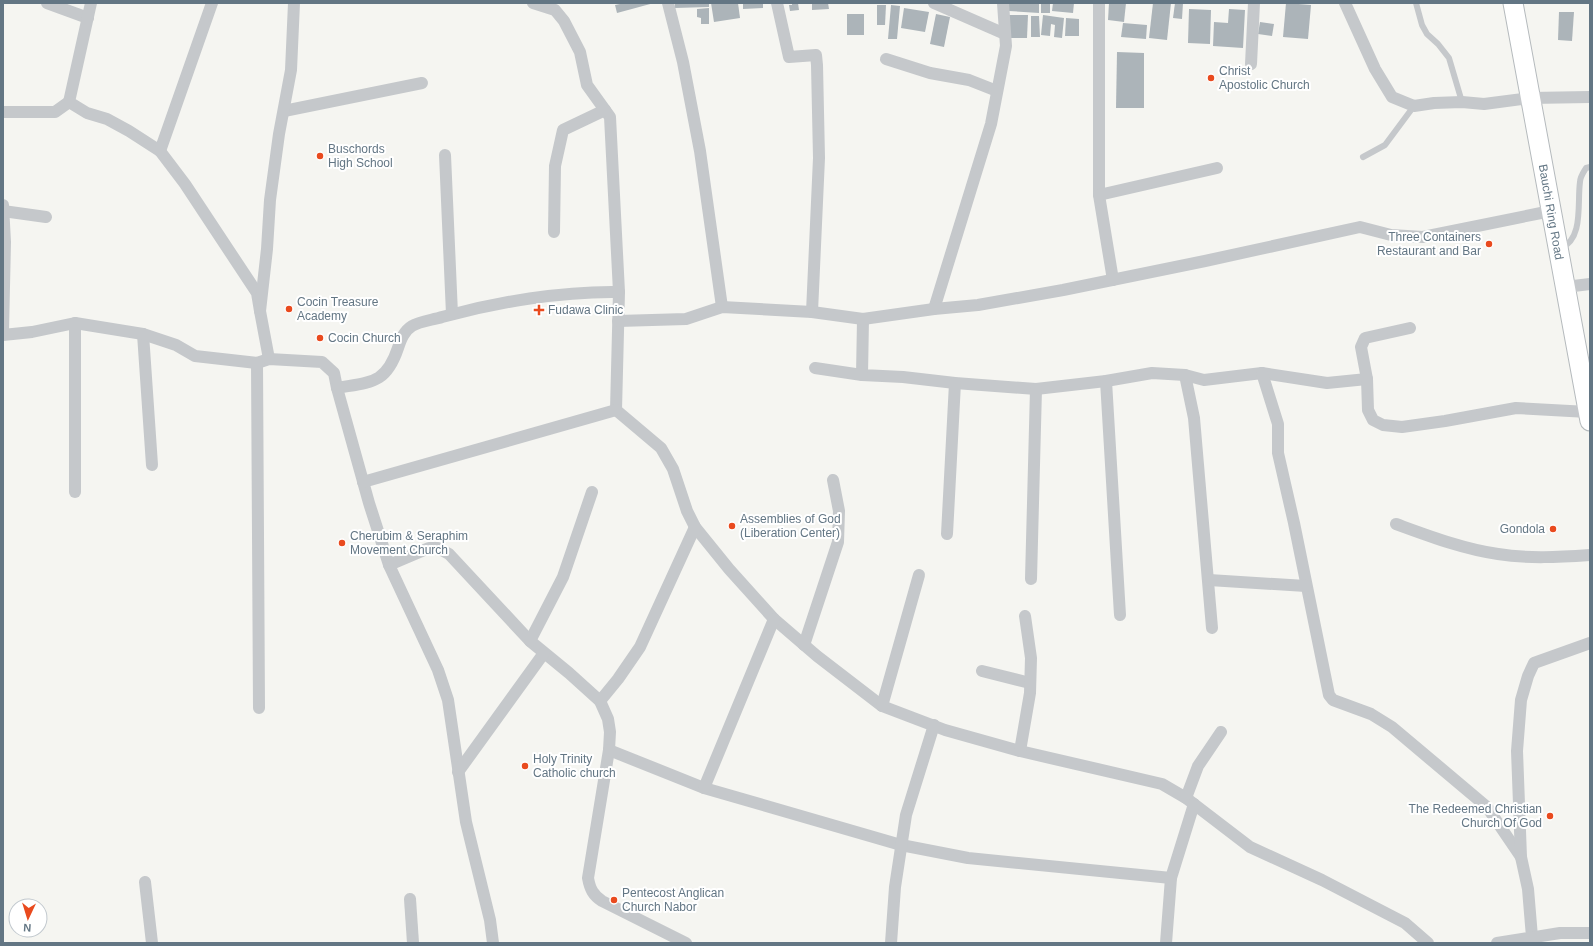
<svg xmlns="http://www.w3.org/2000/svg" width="1593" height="946" font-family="Helvetica,sans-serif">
	<rect width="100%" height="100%" fill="#f5f5f1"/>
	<!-- building -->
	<g fill="#acb4b9">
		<polygon points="625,3 654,3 617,13 615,5"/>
		<polygon points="675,3 709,3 709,7 675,8"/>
		<polygon points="711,3 738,3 740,18 714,22"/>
		<polygon points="743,3 763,3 763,8 743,9"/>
		<polygon points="792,3 798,3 799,10 790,11 789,5 792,5"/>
		<polygon points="812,3 828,3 829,9 812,10"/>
		<polygon points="1009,3 1039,3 1039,13 1009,11"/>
		<rect x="1041" y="3" width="9" height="10"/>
		<polygon points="1053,3 1074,3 1073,13 1052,11"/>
		<polygon points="1109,3 1126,3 1124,22 1108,20"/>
		<polygon points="1153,3 1171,3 1167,40 1149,38"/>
		<polygon points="1175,3 1183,3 1182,19 1173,18"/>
		<polygon points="1286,3 1311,5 1308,39 1283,37"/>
		<polygon points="877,5 886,5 885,25 877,25"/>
		<polygon points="891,5 900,6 897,39 888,39"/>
		<polygon points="709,8 709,24 701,24 701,18 697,17 697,9"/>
		<polygon points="904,8 929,12 925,32 901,28"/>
		<polygon points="1189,9 1211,10 1210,44 1188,43"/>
		<polygon points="1229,9 1245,10 1243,48 1213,46 1214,22 1228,23"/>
		<polygon points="1559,12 1574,12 1572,41 1558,40"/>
		<rect x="847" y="14" width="17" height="21"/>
		<polygon points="936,14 950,17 944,47 930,44"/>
		<polygon points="1008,15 1028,15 1027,38 1008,38"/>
		<polygon points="1043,15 1064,18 1062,38 1054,37 1055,25 1051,24 1050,36 1041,35"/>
		<polygon points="1031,16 1039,16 1040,37 1031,37"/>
		<polygon points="1066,18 1079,19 1079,36 1065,36"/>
		<polygon points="1260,22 1274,24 1272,36 1258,34"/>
		<polygon points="1123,23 1147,25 1146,39 1121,37"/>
		<polygon points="1117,52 1144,53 1144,108 1116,108"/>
	</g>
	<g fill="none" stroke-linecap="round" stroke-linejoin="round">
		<!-- primary casing -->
		<g stroke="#b5babd" stroke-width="21">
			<polyline id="primary" points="1513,3 1590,421"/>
		</g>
		<!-- service -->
		<g stroke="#c5c8cb" stroke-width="6">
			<polyline points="1416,3 1422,25 1427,34 1438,44 1449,58 1462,102"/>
			<polyline points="1363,157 1385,145 1414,106"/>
			<path d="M1561,248C1584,239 1577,202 1580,182C1580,177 1583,173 1586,168L1590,167"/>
		</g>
		<!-- minor -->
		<g stroke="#c5c8cb" stroke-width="12">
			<polyline points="47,3 88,18"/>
			<polyline points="91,3 69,102 87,113 107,119 129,131 160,151 185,184 257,293 260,311"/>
			<polyline points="533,3 555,10 564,21 580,52 587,85 610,117 619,292 616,410"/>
			<polyline points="668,3 683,62 700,151 722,307"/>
			<polyline points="777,3 789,57 816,55 817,65 819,158 812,312"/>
			<polyline points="934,3 1005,34"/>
			<polyline points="1099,3 1099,195 1113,280"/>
			<polyline points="1345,3 1375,69 1392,97 1414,106 1434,103 1462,102 1484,104 1530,98 1590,97"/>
			<polyline points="886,59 930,73 969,80 997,91"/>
			<polyline points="1251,64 1254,3"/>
			<polyline points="284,111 422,83"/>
			<polyline points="3,112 55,112 69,102"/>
			<polyline points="160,151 212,3"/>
			<polyline points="445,155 452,314"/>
			<polyline points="1099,195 1217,168"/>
			<polyline points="3,205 5,242 3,331"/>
			<polyline points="3,211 46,217"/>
			<polyline points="554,232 555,166 563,130 605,110"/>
			<polyline points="1565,287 1590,284"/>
			<polyline points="934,309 991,124 1006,46 1003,3"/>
			<polyline points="863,319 862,375 903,377 955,383 1036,389 1106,381 1152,373 1185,375 1204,380 1262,373 1327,383 1367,379"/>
			<polyline points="618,321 686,319 722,307 812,312 863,319 934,309 978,305 1063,290 1205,261 1360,227 1391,235 1423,237 1551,211"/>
			<polyline points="1410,328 1365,338 1361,347 1367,379 1368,410 1373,420 1383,425 1402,427 1445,421 1516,408 1588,412"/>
			<polyline points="143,334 152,465"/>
			<path d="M3,335L32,332L75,323L143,334L176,345L195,356L257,363L269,359L322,362L334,373L337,388C371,382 386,384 398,348C401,339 404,331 412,326C420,321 433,320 442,317C497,302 562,291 619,292"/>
			<polyline points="269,359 260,311 267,249 270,200 279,134 291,70 294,3"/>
			<polyline points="257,363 259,708"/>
			<polyline points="815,368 862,375"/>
			<polyline points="1262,373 1278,424 1278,453 1294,523 1329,695 1333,700 1371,714 1392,727 1487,807 1521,857 1528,889 1532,937"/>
			<polyline points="1185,375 1194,418 1212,628"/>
			<polyline points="1106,381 1120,615"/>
			<polyline points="337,388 369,503 389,565 438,670 448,700 466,822 490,920 493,943"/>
			<polyline points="616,410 661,448 673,469 687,511 695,527 729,569 774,619 817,656 882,706 945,730 1020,751 1162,784 1186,798 1250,847 1322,880 1405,923 1428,943"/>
			<polyline points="363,482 616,410"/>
			<polyline points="75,492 75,323"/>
			<path d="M1396,524C1429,536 1463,549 1498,554C1528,559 1560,557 1590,555"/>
			<polyline points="947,534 955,383"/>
			<path d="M389,565L429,548H438L449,554L530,641L569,673L600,701L608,719L610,732L609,750L588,878C590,889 593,895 602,901L686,943"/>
			<polyline points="1031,579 1036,389"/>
			<polyline points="1209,580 1306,586"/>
			<polyline points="530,641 563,577 592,492"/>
			<polyline points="804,645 838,542 839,511 833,480"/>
			<polyline points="982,671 1030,683"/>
			<polyline points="600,701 618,679 640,647 695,527"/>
			<polyline points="882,706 919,575"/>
			<polyline points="609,750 704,788 901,845 968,858 1171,878"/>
			<polyline points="1020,751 1030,693 1031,658 1025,616"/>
			<polyline points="458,772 544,653"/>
			<polyline points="704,788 774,619"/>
			<polyline points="1186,798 1198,766 1221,732"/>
			<polyline points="1521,857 1517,751 1521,700 1528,676 1534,663 1590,643"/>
			<polyline points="145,882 152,943"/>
			<polyline points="410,899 413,943"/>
			<polyline points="891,943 895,887 906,815 934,725"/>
			<polyline points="1166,943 1171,878 1194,804"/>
			<polyline points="1497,943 1560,933 1590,933"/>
		</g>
		<!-- primary -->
		<use href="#primary" stroke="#fff" stroke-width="19"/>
	</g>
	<!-- markers -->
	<g fill="#e94a1e" stroke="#fff" stroke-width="1.5">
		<circle cx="1211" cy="78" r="4"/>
		<circle cx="320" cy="156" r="4"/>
		<circle cx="1489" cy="244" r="4"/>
		<circle cx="289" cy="309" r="4"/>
		<path d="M537 304h4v4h4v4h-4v4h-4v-4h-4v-4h4z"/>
		<circle cx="320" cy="338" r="4"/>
		<circle cx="732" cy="526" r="4"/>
		<circle cx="1553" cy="529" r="4"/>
		<circle cx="342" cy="543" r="4"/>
		<circle cx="525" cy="766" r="4"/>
		<circle cx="1550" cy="816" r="4"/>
		<circle cx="614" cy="900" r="4"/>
	</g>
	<g text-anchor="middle" stroke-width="4" stroke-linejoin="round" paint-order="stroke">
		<!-- poi labels -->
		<g font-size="12" fill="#637684" stroke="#fff" text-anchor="start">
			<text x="1219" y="75">Christ<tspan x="1219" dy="14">Apostolic Church</tspan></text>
			<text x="328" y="153">Buschords<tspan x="328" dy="14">High School</tspan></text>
			<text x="1481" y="241" text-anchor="end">Three Containers<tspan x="1481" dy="14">Restaurant and Bar</tspan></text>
			<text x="297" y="306">Cocin Treasure<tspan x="297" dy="14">Academy</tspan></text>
			<text x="548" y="314">Fudawa Clinic</text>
			<text x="328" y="342">Cocin Church</text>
			<text x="740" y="523">Assemblies of God<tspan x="740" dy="14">(Liberation Center)</tspan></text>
			<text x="1545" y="533" text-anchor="end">Gondola</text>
			<text x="350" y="540">Cherubim &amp; Seraphim<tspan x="350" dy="14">Movement Church</tspan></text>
			<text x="533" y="763">Holy Trinity<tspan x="533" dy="14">Catholic church</tspan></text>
			<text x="1542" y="813" text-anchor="end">The Redeemed Christian<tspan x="1542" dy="14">Church Of God</tspan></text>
			<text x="622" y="897">Pentecost Anglican<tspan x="622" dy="14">Church Nabor</tspan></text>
		</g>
		<!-- street labels -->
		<g font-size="12" fill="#637684" stroke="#fff">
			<text transform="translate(1551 212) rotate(80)" y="4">Bauchi Ring Road</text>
		</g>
	</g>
	<!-- border -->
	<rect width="1593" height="946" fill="none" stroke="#637684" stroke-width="8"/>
	<!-- north arrow -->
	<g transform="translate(28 918) rotate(184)"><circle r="19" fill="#ffffff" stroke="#c1c8ce"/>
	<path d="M0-3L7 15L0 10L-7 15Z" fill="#e94a1e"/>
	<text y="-6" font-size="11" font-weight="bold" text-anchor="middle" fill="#637684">N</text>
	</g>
</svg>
